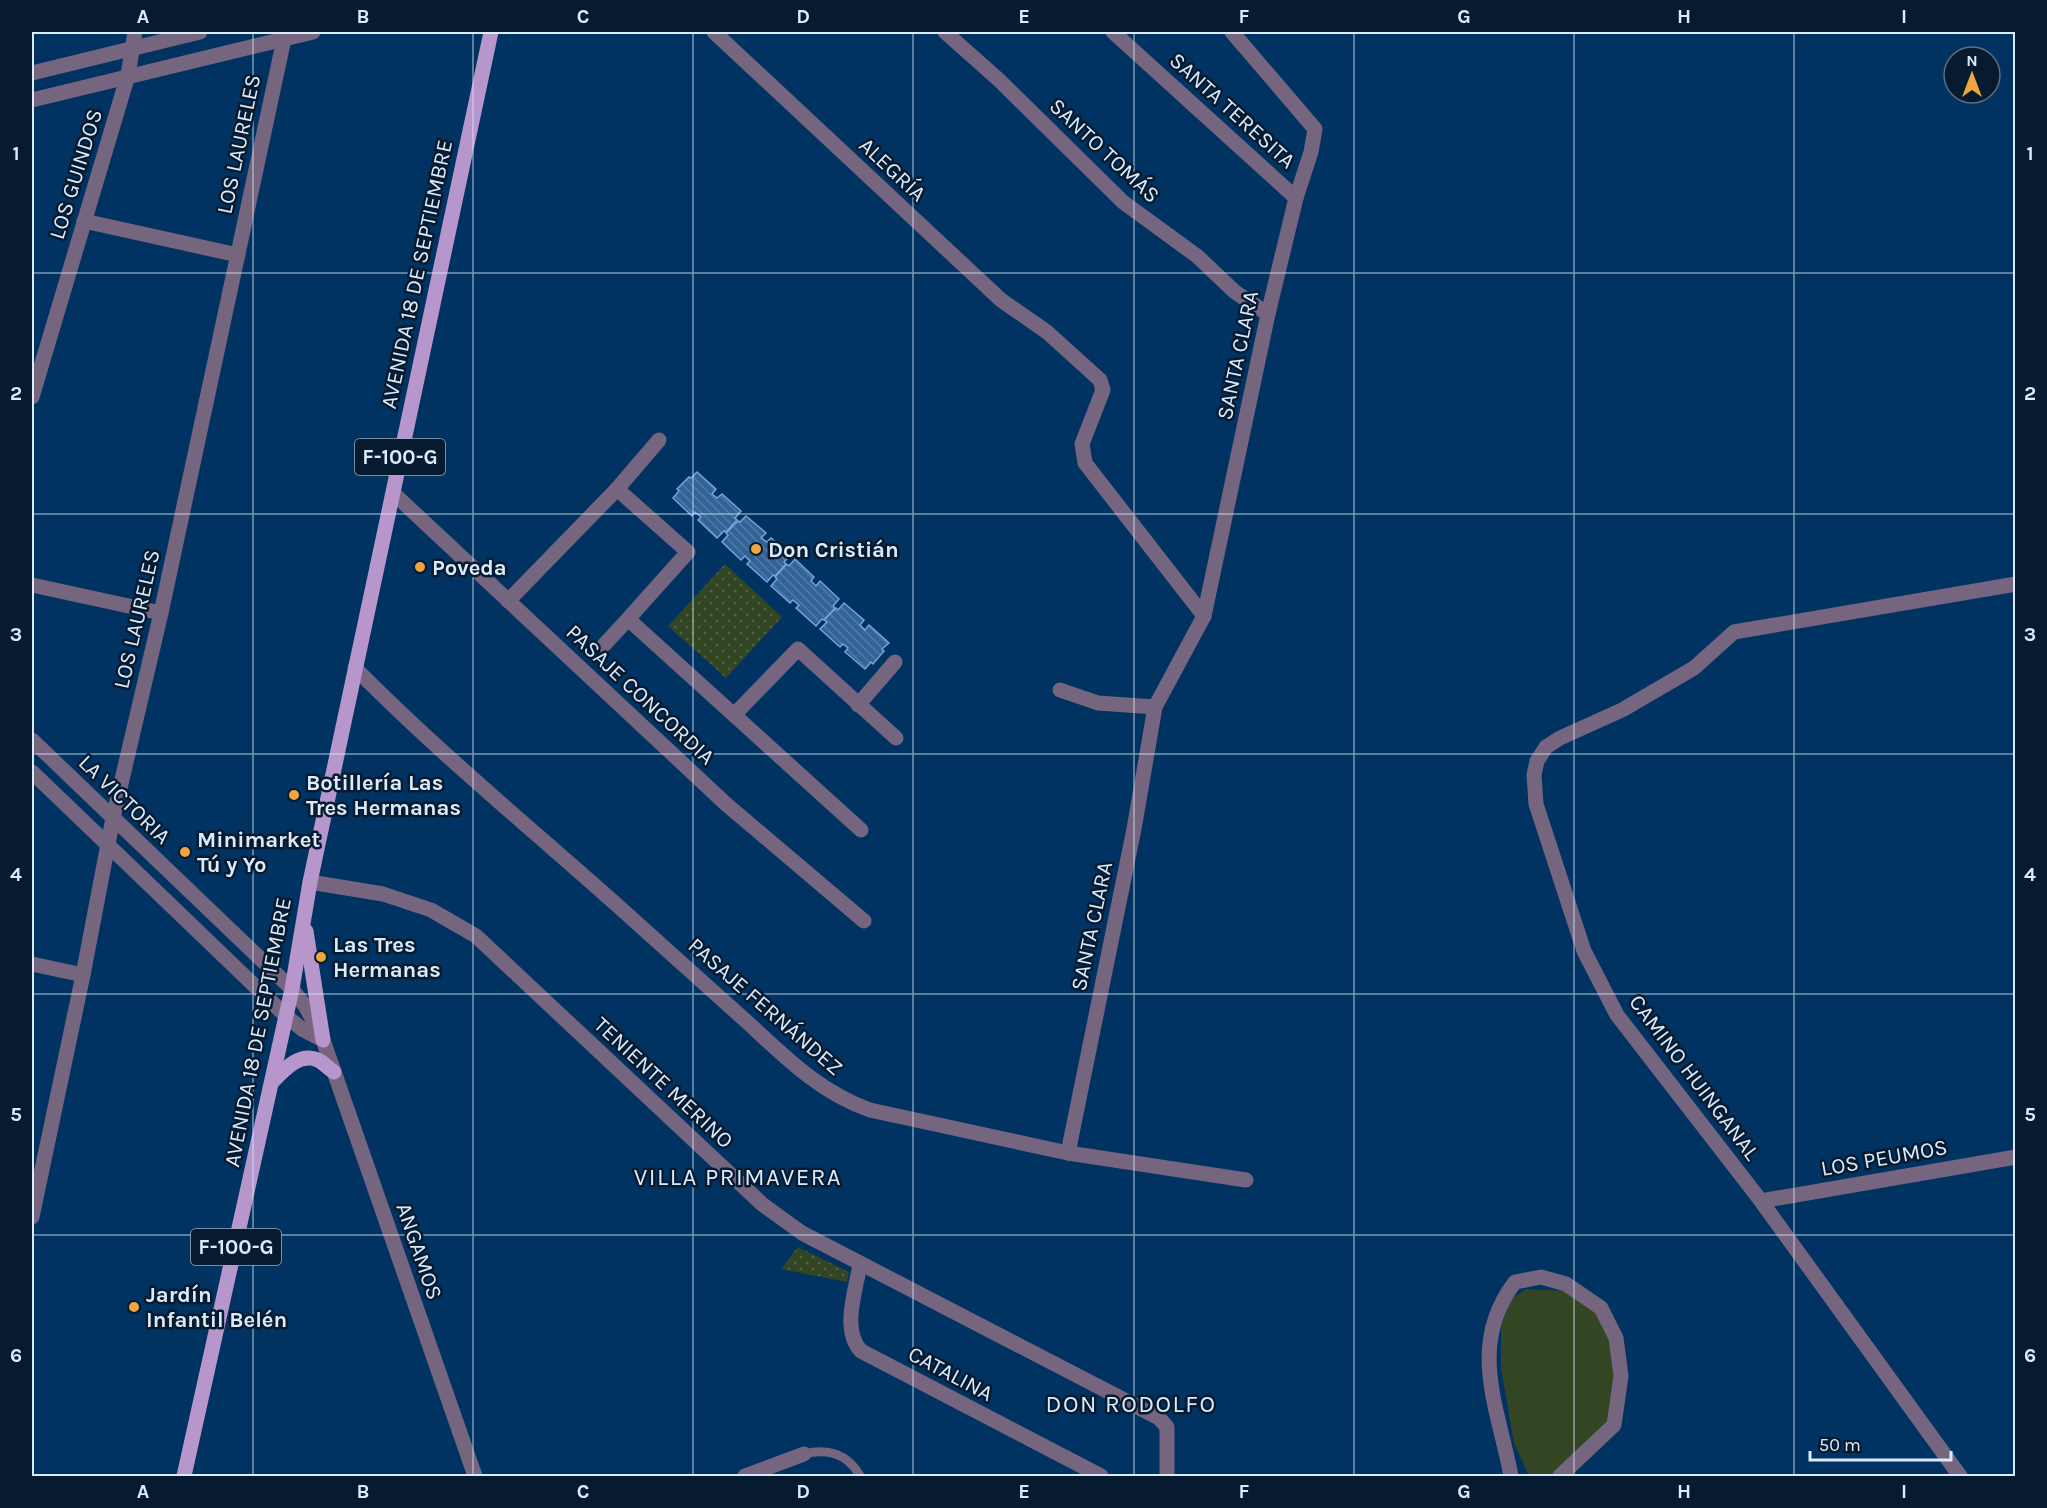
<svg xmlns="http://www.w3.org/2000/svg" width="2047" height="1508" font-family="Karla,sans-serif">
	<defs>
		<pattern id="park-dots" width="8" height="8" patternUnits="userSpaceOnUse" patternTransform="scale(1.5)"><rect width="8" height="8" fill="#334623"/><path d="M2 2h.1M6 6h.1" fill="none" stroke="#506144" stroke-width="1.8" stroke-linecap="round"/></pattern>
		<pattern id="building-back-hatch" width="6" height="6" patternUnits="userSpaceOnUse" patternTransform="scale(1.5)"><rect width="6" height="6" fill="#336396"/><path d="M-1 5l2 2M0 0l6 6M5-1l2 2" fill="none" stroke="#507aa6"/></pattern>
	</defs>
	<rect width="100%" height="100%" fill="#003362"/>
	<!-- grass -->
	<polygon fill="#334623" points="1526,1289 1565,1291 1595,1307 1614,1340 1618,1375 1610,1422 1559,1472 1549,1476 1529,1476 1514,1443 1501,1368 1501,1327 1510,1300"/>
	<!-- park -->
	<g fill="url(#park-dots)">
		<polygon points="725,564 782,617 726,678 668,626"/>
		<polygon points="798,1247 849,1272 847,1282 781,1269"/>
	</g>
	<!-- building -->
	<g fill="url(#building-back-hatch)" stroke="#72a4db" stroke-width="1.5">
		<polygon points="697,472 716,489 712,494 717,498 722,494 741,511 735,518 737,520 726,532 724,531 717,538 698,520 701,517 695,512 692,516 673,498 679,491 677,489 689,477 691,478"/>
		<polygon points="746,516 766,533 761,538 767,542 771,538 791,555 784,562 786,564 775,576 773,575 767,582 747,564 750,561 745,556 741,560 722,542 728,535 726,533 738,521 740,522"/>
		<polygon points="795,559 814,577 811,581 816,586 820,581 839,599 833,606 835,608 824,620 822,619 816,626 796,608 799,605 793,600 790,603 771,586 777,579 775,577 787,564 789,566"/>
		<polygon points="844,603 864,620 860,625 865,630 869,625 889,643 882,649 884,651 873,664 871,662 865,669 845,652 848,648 843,644 840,647 820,629 827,622 824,620 836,608 838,610"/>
	</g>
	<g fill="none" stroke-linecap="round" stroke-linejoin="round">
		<!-- service -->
		<path stroke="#75657f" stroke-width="9" d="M804,1454C828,1448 848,1454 860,1476"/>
		<!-- minor -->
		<g stroke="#75657f" stroke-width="15">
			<polyline points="714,32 1001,300 1047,332 1100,380 1103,390 1082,444 1085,463 1204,616"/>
			<polyline points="945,32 999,80 1123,202 1197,256 1235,292 1268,314"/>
			<polyline points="1113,32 1296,198"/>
			<polyline points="84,221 238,255"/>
			<polyline points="32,397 128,75 135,32"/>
			<polyline points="617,489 659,440"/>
			<polyline points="393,493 726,804 864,921"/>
			<polyline points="32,585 161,613"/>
			<polyline points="508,601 617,489 688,552 628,619 734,715 798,649 896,738"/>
			<polyline points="604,645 628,619"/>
			<path d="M355,668C445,759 544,839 638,924C674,956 710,989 746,1021C784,1056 820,1093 870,1110L1068,1153L1246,1180"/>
			<polyline points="1060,690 1098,703 1155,707"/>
			<polyline points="858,705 895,662"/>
			<polyline points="734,715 861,830"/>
			<polyline points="310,882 383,894 431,910 476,936 762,1204 802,1233 1159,1418 1167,1427 1167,1476"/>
			<polyline points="32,964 83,975"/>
			<polyline points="1068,1153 1134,829 1155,707 1204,616 1268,314 1296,198 1311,152 1315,129 1232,32"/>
			<polyline points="1761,1201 2016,1157"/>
			<polyline points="32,1217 83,975 113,818 161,613 284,39 283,32"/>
			<path d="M860,1264C856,1290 841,1330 861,1351L1101,1476"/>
			<polyline points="745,1476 804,1454"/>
			<path d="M1511,1476C1498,1407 1467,1345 1515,1282L1541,1277L1566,1284L1601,1308L1616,1338L1621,1376L1614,1425L1560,1476"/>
			<polyline points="1960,1476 1761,1201 1617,1015 1584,951 1536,804 1534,775 1537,761 1546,747 1560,738 1622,710 1694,668 1734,632 2016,584"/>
		</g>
		<!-- tertiary -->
		<g stroke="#75657f" stroke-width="15">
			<polyline points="32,73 200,32"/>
			<polyline points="32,100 313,32"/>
			<polyline points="32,740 292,989 306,1007 323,1040 475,1476"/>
			<polyline points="32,772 286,1016 302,1029 323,1040"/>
		</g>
		<!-- primary -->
		<g stroke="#b696cb" stroke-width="15">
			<polyline points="306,931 323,1040"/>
			<path d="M272,1082C284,1070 299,1052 318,1060C324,1063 329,1069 334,1072"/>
			<polyline points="184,1476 292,989 310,882 491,32"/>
		</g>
	</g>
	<!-- grid -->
	<path fill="none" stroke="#dbebfc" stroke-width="1.5" stroke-opacity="0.55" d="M253,32V1476M473,32V1476M693,32V1476M913,32V1476M1134,32V1476M1354,32V1476M1574,32V1476M1794,32V1476M32,273H2016M32,514H2016M32,754H2016M32,994H2016M32,1235H2016"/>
	<!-- markers -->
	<g fill="#f0a63e" stroke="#071b30" stroke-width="2">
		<circle cx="756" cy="549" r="6"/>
		<circle cx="420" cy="567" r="6"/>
		<circle cx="294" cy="795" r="6"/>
		<circle cx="185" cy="852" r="6"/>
		<circle cx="321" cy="957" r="6"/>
		<circle cx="134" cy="1307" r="6"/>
	</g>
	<g text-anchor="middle" stroke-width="5" stroke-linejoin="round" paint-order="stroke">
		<!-- shield labels -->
		<g fill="#071b30" stroke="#9badbf" stroke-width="1.5">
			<rect x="355" y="439" width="90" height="36" rx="4.5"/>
			<rect x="191" y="1229" width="90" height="36" rx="4.5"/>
		</g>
		<g font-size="21" font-weight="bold" fill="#dbebfc">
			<text x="400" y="464">F-100-G</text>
			<text x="236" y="1254">F-100-G</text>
		</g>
		<!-- street labels -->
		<g font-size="22" fill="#dbebfc" stroke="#071b30">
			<text transform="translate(1233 110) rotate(42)" y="8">SANTA TERESITA</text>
			<text transform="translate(238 144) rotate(-78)" y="8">LOS LAURELES</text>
			<text transform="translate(1105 150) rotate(43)" y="8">SANTO TOMÁS</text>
			<text transform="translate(893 169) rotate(43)" y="8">ALEGRÍA</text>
			<text transform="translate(75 174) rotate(-73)" y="8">LOS GUINDOS</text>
			<text transform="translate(416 274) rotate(-78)" y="8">AVENIDA 18 DE SEPTIEMBRE</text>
			<text transform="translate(1237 355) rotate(-78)" y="8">SANTA CLARA</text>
			<text transform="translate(136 619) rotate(-77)" y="8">LOS LAURELES</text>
			<text transform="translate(641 694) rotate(43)" y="8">PASAJE CONCORDIA</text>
			<text transform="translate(125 799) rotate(44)" y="8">LA VICTORIA</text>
			<text transform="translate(1091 926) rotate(-78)" y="8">SANTA CLARA</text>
			<text transform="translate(766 1006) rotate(41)" y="8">PASAJE FERNÁNDEZ</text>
			<text transform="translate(257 1032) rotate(-79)" y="8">AVENIDA 18 DE SEPTIEMBRE</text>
			<text transform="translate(1695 1077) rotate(53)" y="8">CAMINO HUINGANAL</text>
			<text transform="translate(664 1082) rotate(43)" y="8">TENIENTE MERINO</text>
			<text transform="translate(1884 1157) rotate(-10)" y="8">LOS PEUMOS</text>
			<text transform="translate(420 1251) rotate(71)" y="8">ANGAMOS</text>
			<text transform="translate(951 1373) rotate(28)" y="8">CATALINA</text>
		</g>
		<!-- poi labels -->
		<g font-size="22" font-weight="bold" fill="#dbebfc" stroke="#071b30" text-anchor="start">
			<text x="768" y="557">Don Cristián</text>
			<text x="432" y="575">Poveda</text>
			<text x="306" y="790">Botillería Las<tspan x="306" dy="25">Tres Hermanas</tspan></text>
			<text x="197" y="847">Minimarket<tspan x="197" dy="25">Tú y Yo</tspan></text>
			<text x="333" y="952">Las Tres<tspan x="333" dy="25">Hermanas</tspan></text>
			<text x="146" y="1302">Jardín<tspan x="146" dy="25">Infantil Belén</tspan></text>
		</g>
		<!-- neighbourhood labels -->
		<g font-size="24" letter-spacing="1.5" fill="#dbebfc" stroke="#071b30">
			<text x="738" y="1185">VILLA PRIMAVERA</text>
			<text x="1131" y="1412">DON RODOLFO</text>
		</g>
	</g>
	<!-- border -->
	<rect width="2047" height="1508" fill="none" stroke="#071b30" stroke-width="66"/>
	<!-- north arrow -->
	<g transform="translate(1972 75)"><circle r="28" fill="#071b30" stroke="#5c6e82" stroke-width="1.5"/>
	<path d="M0-4.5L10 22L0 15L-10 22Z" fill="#f0a63e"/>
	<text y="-9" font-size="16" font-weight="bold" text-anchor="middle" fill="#dbebfc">N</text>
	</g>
	<!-- scale -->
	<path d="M1810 1451v9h141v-9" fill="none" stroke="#dbebfc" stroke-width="3"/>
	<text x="1819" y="1451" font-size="18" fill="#dbebfc" stroke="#071b30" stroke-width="4.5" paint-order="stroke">50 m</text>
	<rect x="33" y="33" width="1981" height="1442" fill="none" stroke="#dbebfc" stroke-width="2"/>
	<g font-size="20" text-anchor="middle" font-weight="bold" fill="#dbebfc">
		<text x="143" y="23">A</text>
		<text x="363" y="23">B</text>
		<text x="583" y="23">C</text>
		<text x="803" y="23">D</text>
		<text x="1024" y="23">E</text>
		<text x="1244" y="23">F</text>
		<text x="1464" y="23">G</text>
		<text x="1684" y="23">H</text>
		<text x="1904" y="23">I</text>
		<text x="16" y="160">1</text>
		<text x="2030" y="160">1</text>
		<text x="16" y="400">2</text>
		<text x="2030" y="400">2</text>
		<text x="16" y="641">3</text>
		<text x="2030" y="641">3</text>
		<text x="16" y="881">4</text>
		<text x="2030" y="881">4</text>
		<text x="16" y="1121">5</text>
		<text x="2030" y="1121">5</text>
		<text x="16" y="1362">6</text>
		<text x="2030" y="1362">6</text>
		<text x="143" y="1498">A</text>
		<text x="363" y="1498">B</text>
		<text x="583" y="1498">C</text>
		<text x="803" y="1498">D</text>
		<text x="1024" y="1498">E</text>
		<text x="1244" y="1498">F</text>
		<text x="1464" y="1498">G</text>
		<text x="1684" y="1498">H</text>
		<text x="1904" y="1498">I</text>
	</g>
</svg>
